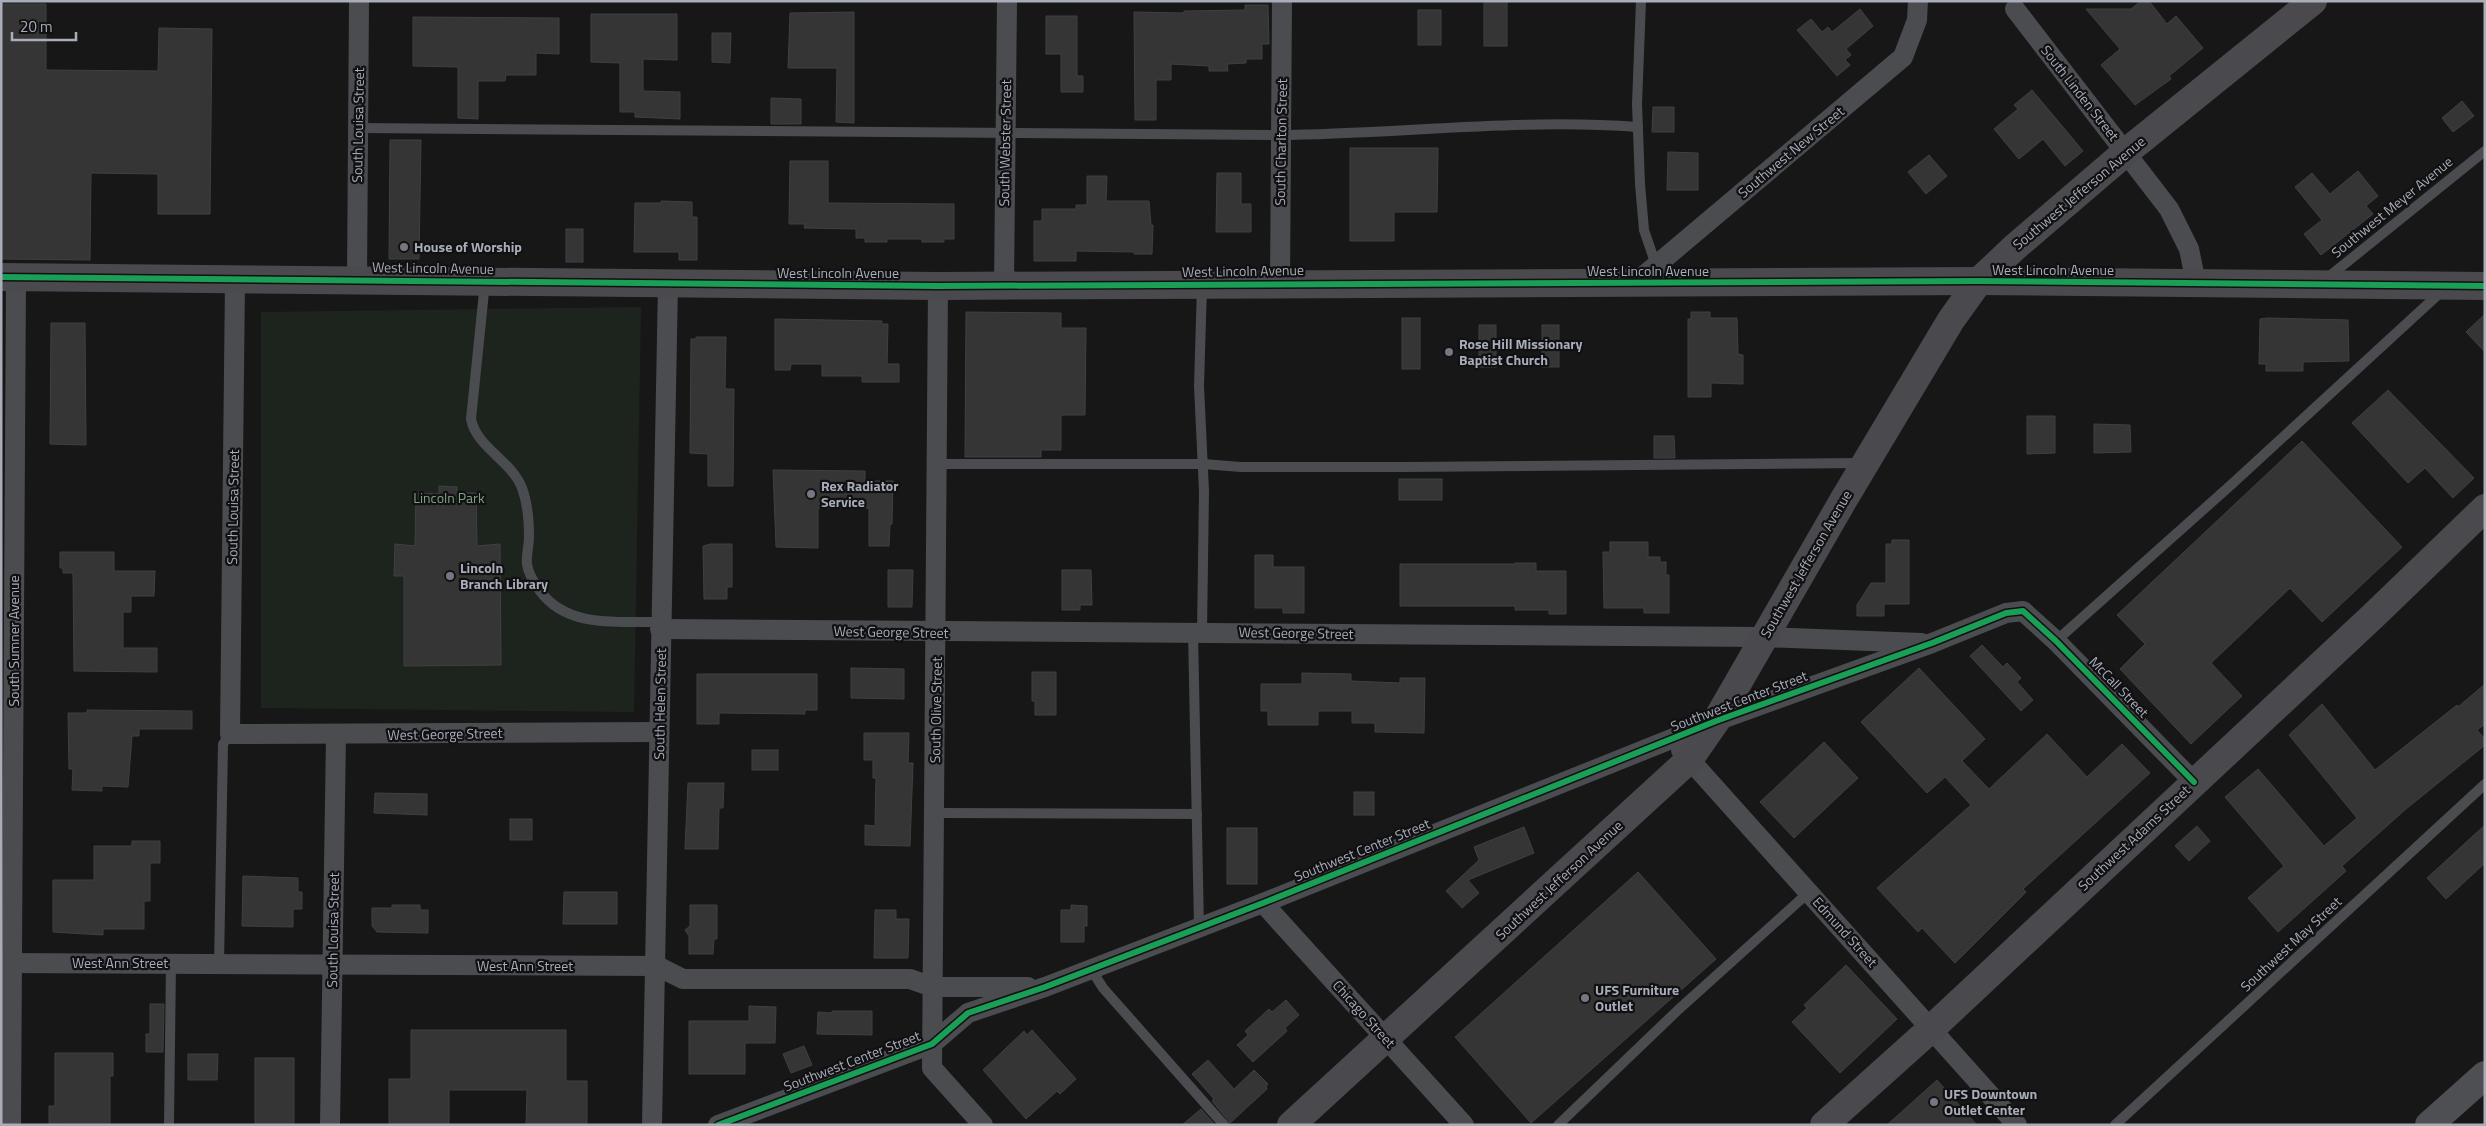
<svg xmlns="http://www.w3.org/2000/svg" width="2486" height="1126" font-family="'Titillium Web',sans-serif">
	<rect width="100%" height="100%" fill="#171717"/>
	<!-- green -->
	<polygon fill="#1d241e" points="641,307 634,712 261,708 261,312"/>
	<!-- building -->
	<g fill="#353536" stroke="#3f4043">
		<rect x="1484" y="1" width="23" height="45"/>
		<polygon points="2141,1 2149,1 2167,24 2176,16 2203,48 2169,76 2171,79 2135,105 2101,65 2120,49 2086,9 2131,9"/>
		<polygon points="1,4 46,4 46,70 158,71 159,28 212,29 210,214 158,214 158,174 91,173 90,260 1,259"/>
		<polygon points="1245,5 1268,5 1269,44 1262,44 1262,59 1246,59 1246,63 1227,64 1228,71 1209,71 1209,66 1171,64 1171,80 1156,80 1156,120 1135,120 1134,12 1184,13 1184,11 1245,10"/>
		<polygon points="1860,9 1873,26 1846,49 1851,55 1845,60 1850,65 1837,76 1797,30 1811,19 1822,32 1828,27 1832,32"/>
		<rect x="1418" y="10" width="23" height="35"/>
		<polygon points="854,12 854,123 836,122 837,68 788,68 790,13"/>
		<polygon points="591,14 677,14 677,60 643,59 643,91 680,92 680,119 635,117 635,112 620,112 620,63 591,62"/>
		<polygon points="1046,16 1077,16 1077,76 1083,76 1083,92 1061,92 1061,54 1046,54"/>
		<polygon points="413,17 559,18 559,54 536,53 536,75 506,75 505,81 478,81 478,119 458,118 458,67 413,66"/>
		<polygon points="712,33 731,33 730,63 712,62"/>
		<polygon points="2032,90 2083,151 2065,166 2043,139 2019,159 1994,129 2018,109 2014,105"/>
		<polygon points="771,98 801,99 801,124 771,124"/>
		<polygon points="2462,101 2474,116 2453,132 2442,118"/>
		<polygon points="1653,107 1674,107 1674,132 1652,132"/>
		<polygon points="390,140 421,140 419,259 389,259"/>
		<polygon points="1350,148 1438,148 1437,212 1394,212 1394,241 1350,241"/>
		<polygon points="1668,152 1698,153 1698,190 1667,190"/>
		<polygon points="1929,155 1947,176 1926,194 1908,172"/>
		<polygon points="790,161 828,161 828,203 954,204 954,239 944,239 944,242 922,242 922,239 887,239 887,242 865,242 865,238 856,238 856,229 804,228 805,224 789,224"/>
		<polygon points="2358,171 2378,196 2366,206 2373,214 2321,255 2304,234 2322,220 2295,187 2312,173 2330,194"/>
		<polygon points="1217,173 1241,173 1241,204 1251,204 1251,232 1216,232"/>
		<polygon points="1087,176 1107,176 1106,201 1149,201 1151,225 1153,225 1152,254 1134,254 1134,252 1076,251 1076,261 1034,261 1034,221 1042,221 1042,209 1076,209 1076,205 1087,205"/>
		<polygon points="661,201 692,202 692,217 697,217 697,260 679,260 679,252 634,252 635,203 661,203"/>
		<rect x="566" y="229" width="17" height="33"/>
		<polygon points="966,312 1061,313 1061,328 1086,328 1085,415 1061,415 1061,450 1041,450 1041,457 965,457"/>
		<polygon points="1691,312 1710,312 1710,318 1737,318 1738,354 1743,355 1743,384 1711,383 1711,397 1688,397 1688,319 1691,319"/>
		<polygon points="2485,314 2485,352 2466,332"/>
		<rect x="1402" y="318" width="18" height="51"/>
		<polygon points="2268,318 2348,320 2349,361 2303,362 2303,371 2266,371 2266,364 2259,364 2260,319"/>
		<polygon points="775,319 882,321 882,324 888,324 887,364 899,364 899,382 862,382 862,376 822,376 822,364 791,364 790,370 775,370"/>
		<polygon points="51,323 85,323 86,445 50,444"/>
		<rect x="1479" y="325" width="17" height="42"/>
		<rect x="1542" y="325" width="17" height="42"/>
		<polygon points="696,337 726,337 725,389 734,389 733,486 708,486 708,454 690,453 691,339 696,339"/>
		<polygon points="2388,390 2474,478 2453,498 2425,468 2408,483 2352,423"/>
		<polygon points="2027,416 2055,416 2055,453 2027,454"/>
		<polygon points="2094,424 2130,425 2131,452 2094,453"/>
		<polygon points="1654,436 1674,436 1675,458 1654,458"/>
		<polygon points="2302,441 2402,547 2322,622 2290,588 2211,663 2242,696 2191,744 2120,669 2145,644 2117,615"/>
		<polygon points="773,470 865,471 865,481 893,481 892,524 890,524 889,546 869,546 869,508 818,508 818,548 776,547"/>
		<rect x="1399" y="479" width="43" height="21"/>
		<polygon points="439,486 457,487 457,493 476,493 477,546 500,544 501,665 404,666 404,576 394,576 395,544 415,546 416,493 439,494"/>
		<polygon points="1892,540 1909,540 1909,604 1884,604 1884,616 1857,616 1857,605 1871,583 1886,583 1886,544 1892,544"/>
		<polygon points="1610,542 1648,542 1648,557 1660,557 1660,562 1666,562 1666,575 1669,575 1669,613 1644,613 1644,608 1604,608 1603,552 1610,552"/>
		<polygon points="710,544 732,544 732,587 727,587 727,599 704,599 703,546"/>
		<polygon points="60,552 114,552 114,571 155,571 154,596 131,596 131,612 123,612 123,648 157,648 157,672 74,671 73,573 63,573 63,568 60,568"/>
		<polygon points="1255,555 1273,555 1273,567 1304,567 1304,613 1283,613 1283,608 1255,608"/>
		<polygon points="1515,563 1536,563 1536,571 1566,571 1566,614 1549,614 1549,610 1515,610 1515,606 1400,606 1400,564 1515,564"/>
		<polygon points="888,570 913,570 912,607 888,607"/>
		<polygon points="1062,570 1091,570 1092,605 1080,605 1080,610 1062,610"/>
		<polygon points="1982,645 2003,667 2007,663 2021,678 2017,682 2033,700 2021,711 1970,656"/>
		<polygon points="851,668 904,669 904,699 851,698"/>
		<polygon points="1919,668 1985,739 1962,761 1989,789 2047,734 2087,777 2122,744 2150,773 2023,889 2026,892 1955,963 1922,928 1918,932 1877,888 1971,805 1945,777 1927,793 1861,722"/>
		<polygon points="1032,672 1056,672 1056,715 1035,715 1035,701 1032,701"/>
		<polygon points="1302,673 1351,674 1351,681 1400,683 1400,678 1425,678 1424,733 1375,732 1375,723 1352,723 1352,711 1318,711 1318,725 1268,725 1268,711 1261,711 1261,684 1302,684"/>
		<polygon points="697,674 817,674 817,710 805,710 805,714 719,713 719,724 697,724"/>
		<polygon points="2485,684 2485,724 2477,730 2485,739 2485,745 2406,809 2342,866 2346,871 2278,932 2248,898 2284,866 2225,797 2258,769 2324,846 2357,818 2289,735 2322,704 2375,770 2457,705 2458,707"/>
		<polygon points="87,710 192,711 192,729 139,729 139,736 132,736 128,787 102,786 102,791 72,790 73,769 69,769 68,713 87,713"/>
		<polygon points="864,733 909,733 908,763 913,763 910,846 865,845 865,825 875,826 876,778 873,778 873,760 864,760"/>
		<polygon points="1824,742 1858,778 1794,838 1760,802"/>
		<rect x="752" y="750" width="26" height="20"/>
		<polygon points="688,783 724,783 723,808 719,808 718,849 685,849"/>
		<rect x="1354" y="792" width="20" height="23"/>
		<polygon points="375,793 427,794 427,815 374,813"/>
		<rect x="510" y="819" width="22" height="21"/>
		<polygon points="2485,825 2485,863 2446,899 2427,878"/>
		<polygon points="2197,826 2210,841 2189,861 2175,846"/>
		<polygon points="1524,827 1534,853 1468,880 1479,893 1462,908 1446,891 1479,860 1474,847"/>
		<rect x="1227" y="828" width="30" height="56"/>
		<polygon points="132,841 160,841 160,863 150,863 150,901 144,901 144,929 103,929 103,935 53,932 53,880 94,880 94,846 132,846"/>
		<polygon points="1638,872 1716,959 1531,1123 1455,1037"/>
		<polygon points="243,876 298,878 298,892 302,892 302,909 293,909 293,927 242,926"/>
		<polygon points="564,892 617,892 617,924 563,924"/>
		<polygon points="392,905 420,905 420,910 428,910 428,933 377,932 372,926 372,908 392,908"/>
		<polygon points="690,905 717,905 717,939 714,939 713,954 689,954 689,936 685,930 690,926"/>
		<polygon points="1071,905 1087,906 1087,926 1084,926 1084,942 1061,942 1061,910 1071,910"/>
		<polygon points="875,910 896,910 896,919 909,919 908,958 874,958"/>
		<polygon points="1846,965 1897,1019 1840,1073 1792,1022 1807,1008 1804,1005"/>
		<polygon points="1286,1000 1299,1015 1285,1028 1287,1031 1253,1062 1237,1045 1248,1035 1245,1031 1269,1009 1272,1012"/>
		<polygon points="150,1004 164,1004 163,1052 146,1052 146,1034 150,1034"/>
		<polygon points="749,1006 776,1007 775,1043 745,1043 745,1074 689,1074 689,1021 749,1021"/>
		<polygon points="832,1011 872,1011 872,1035 817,1034 818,1012 832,1013"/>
		<polygon points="411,1030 566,1030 566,1081 587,1081 587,1125 526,1125 527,1090 449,1090 449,1125 389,1125 389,1079 411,1079"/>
		<polygon points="1032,1030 1076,1079 1060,1094 1057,1091 1026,1119 983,1070 1024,1031 1027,1035"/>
		<polygon points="804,1046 812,1065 791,1073 783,1054"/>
		<polygon points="55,1053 113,1053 113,1076 110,1076 110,1125 49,1124 49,1106 55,1106"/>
		<polygon points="188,1054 218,1054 217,1080 188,1080"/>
		<rect x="255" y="1058" width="39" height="67"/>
		<polygon points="1208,1060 1234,1089 1254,1070 1268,1084 1266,1087 1267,1089 1230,1123 1212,1101 1214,1099 1192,1074"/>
		<polygon points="1937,1080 1977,1125 1887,1125"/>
		<polygon points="1201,1109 1215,1125 1182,1125"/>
	</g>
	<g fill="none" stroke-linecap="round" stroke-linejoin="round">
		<!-- lane -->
		<g stroke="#4b4c50" stroke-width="10">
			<polyline points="1641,1 1637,104 1640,184 1644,230 1656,265"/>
			<path d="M358,128C665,132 972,135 1278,135C1398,134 1518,118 1638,127"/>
			<polyline points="2326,279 2485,151"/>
			<path d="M485,282L471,419C476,447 512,461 522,488C528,504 529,521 529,537C529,546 526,555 527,564C528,574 535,584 540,591C568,629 619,621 661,622"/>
			<polyline points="1202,286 1199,386 1204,491 1202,632"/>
			<polyline points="938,464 1203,464 1241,467 1404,467 1862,463"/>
			<polyline points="1193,632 1199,927"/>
			<polyline points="2056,641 2232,484 2442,291"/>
			<polyline points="935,813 1197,814"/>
			<polyline points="219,964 223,744 230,734"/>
			<polyline points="1091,969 1103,988 1224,1125"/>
			<polyline points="169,1125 171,963"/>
			<polyline points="1558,1125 1678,1010 1809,892"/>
			<polyline points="2115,1125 2485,784"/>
		</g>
		<!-- street -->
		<g stroke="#4b4c50" stroke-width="20">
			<polyline points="2015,9 2169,209 2189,249 2196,283"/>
			<polyline points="235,280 230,734 659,732"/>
			<polyline points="357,280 359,1"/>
			<polyline points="1280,283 1282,1"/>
			<polyline points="1634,284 1903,57 1917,20 1918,1"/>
			<polyline points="1004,285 1007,1"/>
			<polyline points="938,286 932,1068 983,1125"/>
			<polyline points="660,629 1763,637 1922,643"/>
			<polyline points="1681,750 2017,1125"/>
			<polyline points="1263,903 1464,1125"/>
			<polyline points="1,963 657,966 683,979 910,979 933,987 1028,987"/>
			<polyline points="11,1125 16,277"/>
			<polyline points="330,1125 336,736"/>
			<polyline points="652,1125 668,284"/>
			<polyline points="718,1125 932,1044 968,1013 1045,987 1263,903 1716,721 1932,643 2006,613 2023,611 2056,641 2194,782"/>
		</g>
		<!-- secondary -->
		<g stroke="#4a4a4e" stroke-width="28">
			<polyline points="1,277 938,286 1979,281 2485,286"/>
			<polyline points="1291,1125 1689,760 1716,721 1844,499 1951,320 1979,281 2015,247 2126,152 2313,1"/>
			<polyline points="1824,1125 1932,1028 2373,616 2485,508"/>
		</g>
		<!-- primary -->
		<polyline stroke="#4d4f52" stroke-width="28" points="2429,1125 2485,1075"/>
		<!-- cycleway casing -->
		<g stroke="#111113" stroke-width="9">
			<g id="cycleway">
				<polyline points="1,277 938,286 1979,281 2485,286"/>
				<polyline points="718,1125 932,1044 968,1013 1045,987 1263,903 1716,721 1932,643 2006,613 2023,611 2056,641 2194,782"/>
			</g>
		</g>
		<!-- cycleway -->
		<use href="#cycleway" stroke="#1a9f57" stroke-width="6"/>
	</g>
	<!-- markers -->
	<g fill="#757880" stroke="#111113" stroke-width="2">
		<circle cx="404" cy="247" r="5"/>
		<circle cx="1449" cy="352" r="5"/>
		<circle cx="811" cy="494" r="5"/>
		<circle cx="450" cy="576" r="5"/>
		<circle cx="1585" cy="998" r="5"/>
		<circle cx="1934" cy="1102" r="5"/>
	</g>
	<g text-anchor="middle" stroke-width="4.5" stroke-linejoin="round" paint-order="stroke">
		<!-- street labels -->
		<g font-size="14" fill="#a8adb8" stroke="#111113">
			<text transform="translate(2080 93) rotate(52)" y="5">South Linden Street</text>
			<text transform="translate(358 125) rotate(-89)" y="5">South Louisa Street</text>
			<text transform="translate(1281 142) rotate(-89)" y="5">South Charlton Street</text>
			<text transform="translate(1005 143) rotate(-89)" y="5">South Webster Street</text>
			<text transform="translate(1791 152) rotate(-40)" y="5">Southwest New Street</text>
			<text transform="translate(2079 193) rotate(-40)" y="5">Southwest Jefferson Avenue</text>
			<text transform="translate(2392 207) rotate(-39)" y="5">Southwest Meyer Avenue</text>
			<text transform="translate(433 268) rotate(1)" y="5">West Lincoln Avenue</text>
			<text x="2053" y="275">West Lincoln Avenue</text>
			<text transform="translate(1243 271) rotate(-1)" y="5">West Lincoln Avenue</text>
			<text x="1648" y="276">West Lincoln Avenue</text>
			<text x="838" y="278">West Lincoln Avenue</text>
			<text transform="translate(233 507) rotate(-89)" y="5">South Louisa Street</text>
			<text transform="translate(1806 564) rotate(-60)" y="5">Southwest Jefferson Avenue</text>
			<text transform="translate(891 632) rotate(1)" y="5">West George Street</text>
			<text transform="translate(1296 633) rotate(1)" y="5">West George Street</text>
			<text transform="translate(14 641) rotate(-90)" y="5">South Sumner Avenue</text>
			<text transform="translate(2119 687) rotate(46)" y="5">McCall Street</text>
			<text transform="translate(1739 701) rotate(-21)" y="5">Southwest Center Street</text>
			<text transform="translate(660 704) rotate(-89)" y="5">South Helen Street</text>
			<text transform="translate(936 710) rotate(-89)" y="5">South Olive Street</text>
			<text transform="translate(445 734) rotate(-1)" y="5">West George Street</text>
			<text transform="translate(2134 838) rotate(-43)" y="5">Southwest Adams Street</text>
			<text transform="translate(1362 850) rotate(-22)" y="5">Southwest Center Street</text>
			<text transform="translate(1559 880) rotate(-43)" y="5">Southwest Jefferson Avenue</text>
			<text transform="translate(333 930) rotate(-89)" y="5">South Louisa Street</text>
			<text transform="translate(1845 932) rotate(48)" y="5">Edmund Street</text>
			<text transform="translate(2291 944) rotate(-43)" y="5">Southwest May Street</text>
			<text x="120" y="968">West Ann Street</text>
			<text x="525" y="971">West Ann Street</text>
			<text transform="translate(1364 1014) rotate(48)" y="5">Chicago Street</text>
			<text transform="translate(852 1061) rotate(-21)" y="5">Southwest Center Street</text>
		</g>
		<!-- poi labels -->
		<g font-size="14" font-weight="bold" fill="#a8adb8" stroke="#111113" text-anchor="start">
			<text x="414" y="252">House of Worship</text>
			<text x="1459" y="349">Rose Hill Missionary<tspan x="1459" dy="16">Baptist Church</tspan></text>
			<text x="821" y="491">Rex Radiator<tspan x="821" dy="16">Service</tspan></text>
			<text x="460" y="573">Lincoln<tspan x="460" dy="16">Branch Library</tspan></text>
			<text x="1595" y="995">UFS Furniture<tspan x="1595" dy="16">Outlet</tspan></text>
			<text x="1944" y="1099">UFS Downtown<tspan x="1944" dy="16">Outlet Center</tspan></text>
		</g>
		<!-- park labels -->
		<g font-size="14" fill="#7fa381" stroke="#111113">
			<text x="449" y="503">Lincoln Park</text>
		</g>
	</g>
	<!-- border -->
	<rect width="2486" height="1126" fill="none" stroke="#a8adb8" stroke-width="5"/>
	<!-- scale -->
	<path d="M12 32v8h64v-8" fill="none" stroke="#a8adb8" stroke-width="2.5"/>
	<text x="20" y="32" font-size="15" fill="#a8adb8" stroke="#111113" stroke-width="4" paint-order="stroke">20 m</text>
</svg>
